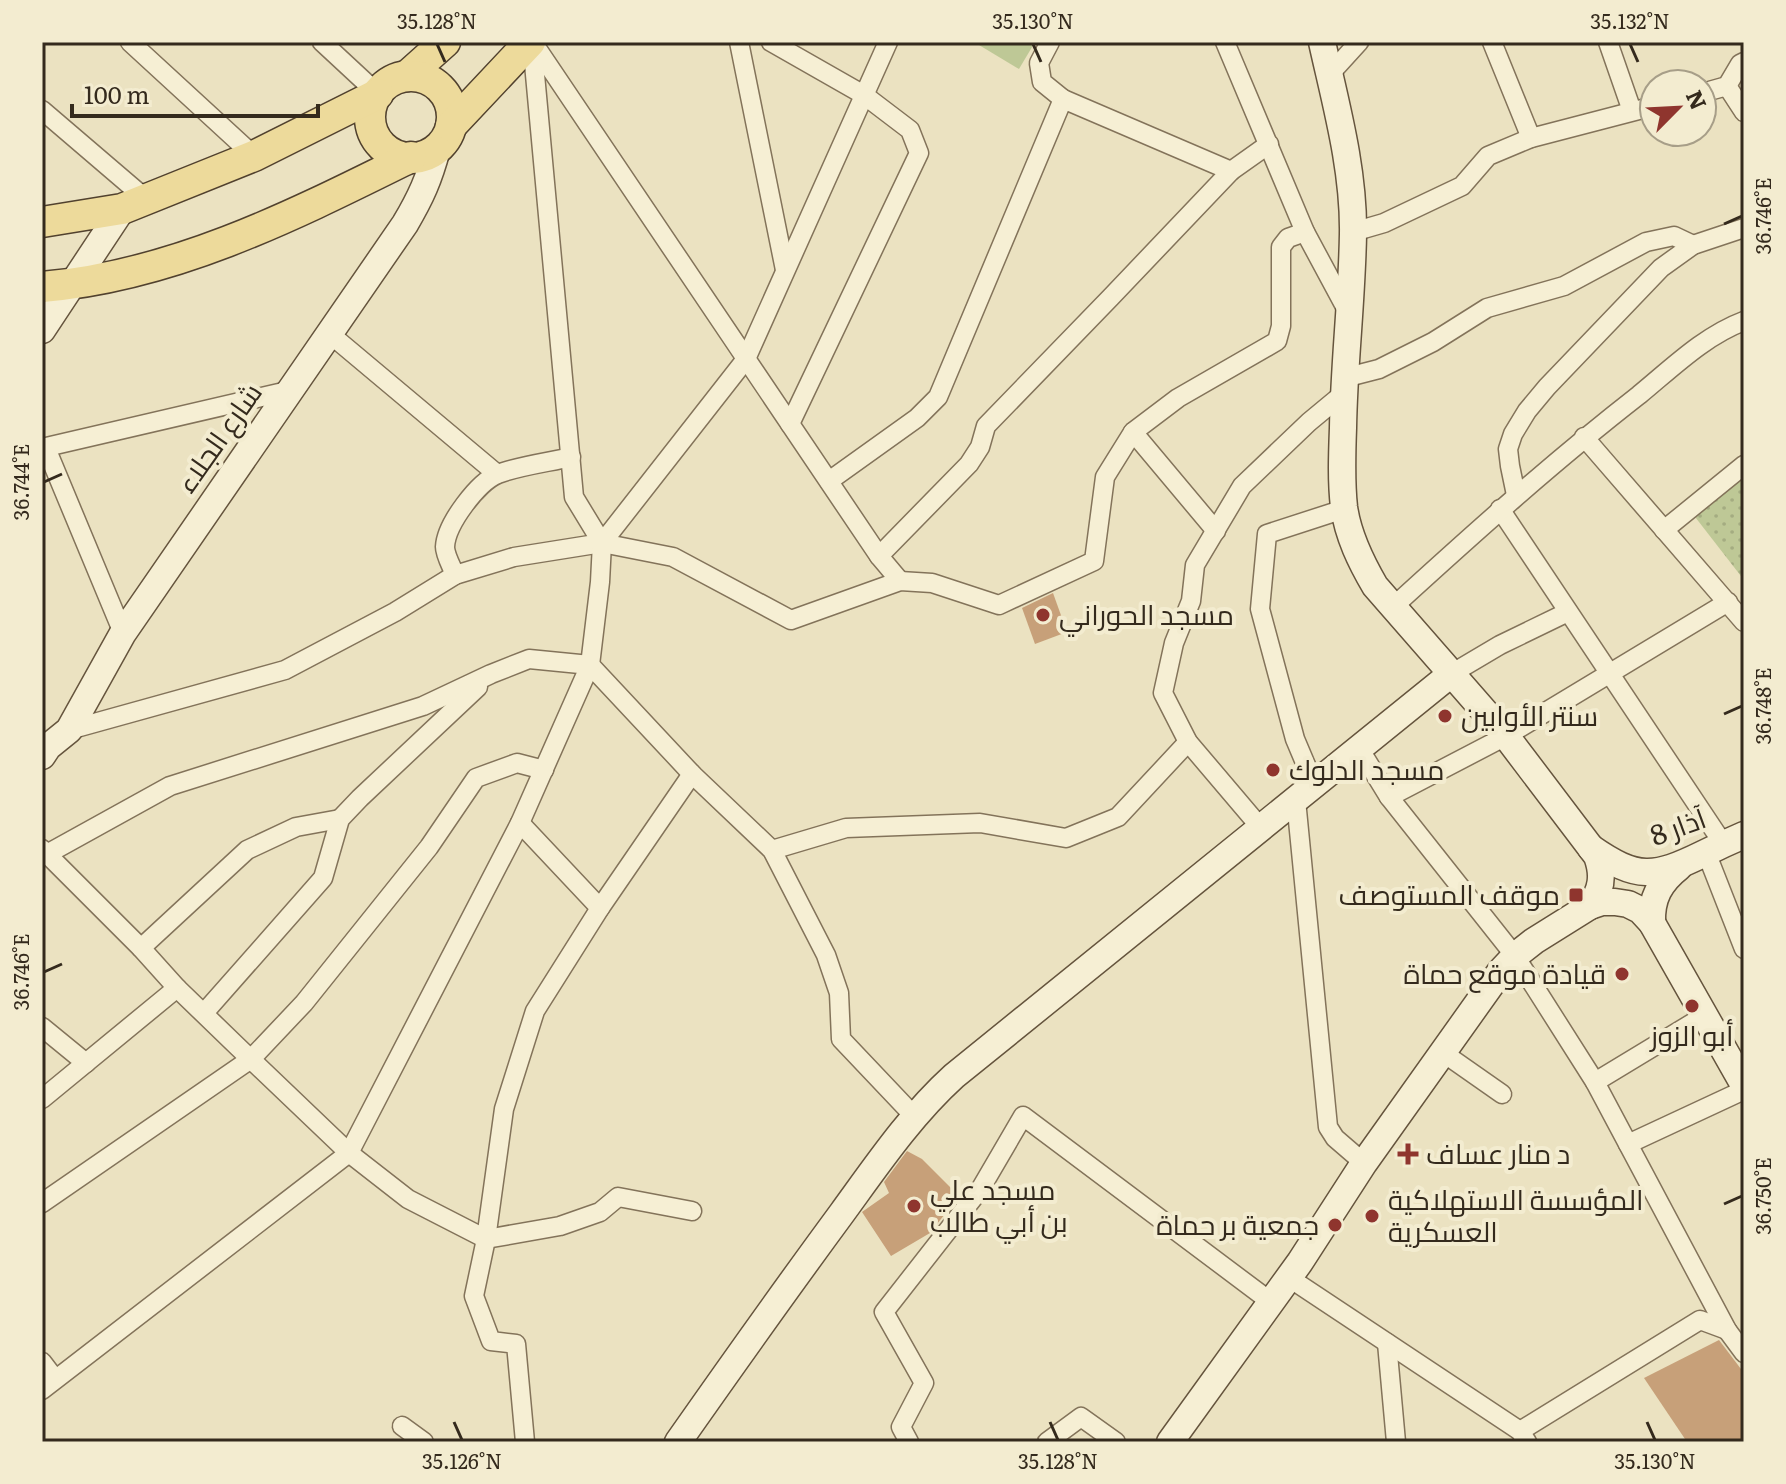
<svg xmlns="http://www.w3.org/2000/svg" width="1786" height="1484" font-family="Literata,Cairo,serif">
	<defs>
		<pattern id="park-dots" width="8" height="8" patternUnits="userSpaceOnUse" patternTransform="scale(2)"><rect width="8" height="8" fill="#bec896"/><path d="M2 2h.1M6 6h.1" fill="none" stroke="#a4ac81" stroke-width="1.8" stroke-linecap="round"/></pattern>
	</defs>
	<rect width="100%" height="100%" fill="#ebe2c1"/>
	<!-- park -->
	<polygon fill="url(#park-dots)" points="1744,470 1744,580 1692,513"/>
	<!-- garden -->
	<polygon fill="#bec896" points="974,42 1035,42 1019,69"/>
	<!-- building -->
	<g fill="#c7a079">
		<polygon points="1053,593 1067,632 1035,644 1022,608"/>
		<polygon points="907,1151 922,1159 959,1196 930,1233 891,1256 862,1212 889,1193 884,1182"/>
		<polygon points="1719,1340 1744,1373 1744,1442 1687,1442 1644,1378"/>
	</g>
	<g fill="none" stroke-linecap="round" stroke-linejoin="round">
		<!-- minor casing -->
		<g stroke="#83735a" stroke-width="21">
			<g id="minor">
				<polyline points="130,42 254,156"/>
				<polyline points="322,42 378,94"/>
				<polyline points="739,42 785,270"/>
				<polyline points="771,42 864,95 910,130 919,153 790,424"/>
				<polyline points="1050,42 1039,63 1042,82 1063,99"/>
				<polyline points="1225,42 1305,232 1348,312"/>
				<polyline points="1492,42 1531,138"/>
				<polyline points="1608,42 1632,111"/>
				<polyline points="534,44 879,556 900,581"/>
				<polyline points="1329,75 1359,42"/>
				<polyline points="1727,86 1744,112"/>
				<polyline points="1702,93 1727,86 1740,64 1744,62"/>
				<polyline points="42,110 146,199"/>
				<polyline points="1353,232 1384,223 1462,186 1488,156 1531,138 1654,106"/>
				<polyline points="330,334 497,474"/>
				<polyline points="1344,378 1379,369 1433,342 1487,308 1564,286 1646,242 1674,236 1693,245"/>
				<polyline points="1584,437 1744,622"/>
				<polyline points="42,448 292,390"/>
				<polyline points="46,448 123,633"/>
				<polyline points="829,481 917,418 938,397 1063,99 1231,171"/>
				<polyline points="1516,495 1510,466 1508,449 1513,434 1527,411 1547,387 1661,268 1693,245 1744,228"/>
				<polyline points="1500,509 1724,845"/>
				<polyline points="1664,530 1744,465"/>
				<polyline points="1216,531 1133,432 1178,398 1277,341 1281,326 1281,247 1288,238 1305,232"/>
				<polyline points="602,543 673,557 791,620 900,581 932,583 999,605 1094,561 1105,477 1133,432"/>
				<polyline points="879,556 969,464 980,447 986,426 1111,297 1231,171 1269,144"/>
				<path d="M455,575C452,567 445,555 445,547C446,524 478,482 498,474C518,466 550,462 571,457"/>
				<path d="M1393,607C1473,534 1553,462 1639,395C1672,368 1704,336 1744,321"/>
				<polyline points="1451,674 1500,645 1568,612"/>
				<polyline points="69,730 285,670 395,612 455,575 514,557 602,543 746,359 888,42"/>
				<polyline points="1359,748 1389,797 1515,956 1595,1082 1727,1330 1744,1353"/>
				<polyline points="1314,784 1295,739 1260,609 1267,534 1344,509"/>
				<polyline points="1389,797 1506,736 1728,602"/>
				<polyline points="1296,800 1328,1127 1335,1138 1364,1163"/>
				<polyline points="520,823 600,908"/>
				<polyline points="1261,828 1188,742 1163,693 1174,643 1191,601 1195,565 1242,486 1309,422 1344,393"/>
				<polyline points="42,849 141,948 177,988 238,1047 349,1153 408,1199 486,1239 560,1226 600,1212 618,1197 692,1211"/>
				<polyline points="772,850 846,828 980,823 1066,838 1118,817 1188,742"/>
				<polyline points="1706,852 1744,949"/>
				<polyline points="47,854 170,786 423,706 491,674 529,659 590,665 692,774 772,850 826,955 839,993 841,1039 914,1116"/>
				<polyline points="141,948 247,850 296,827 340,819"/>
				<polyline points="204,1013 323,878 340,819 360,798 478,687"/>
				<polyline points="42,1027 86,1063"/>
				<polyline points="1442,1052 1502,1094"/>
				<polyline points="1595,1082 1704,1016"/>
				<polyline points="42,1099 177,988"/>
				<polyline points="1628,1144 1744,1090"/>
				<polyline points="42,1203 251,1059 304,1003 429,847 476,778 517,763 544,770"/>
				<polyline points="1288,1277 1520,1431 1527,1442"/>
				<polyline points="1387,1343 1396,1442"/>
				<polyline points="42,1362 55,1379"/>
				<polyline points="42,1390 349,1153 520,823 590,665 600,582 602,543 574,497 532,42"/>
				<polyline points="402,1426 424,1442"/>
				<polyline points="1520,1431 1700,1320 1727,1330"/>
				<polyline points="525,1442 516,1344 491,1341 474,1296 486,1239 504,1109 535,1011 600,908 692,774"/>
				<polyline points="909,1442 901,1427 924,1383 884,1312 981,1188 1023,1116 1271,1302"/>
				<polyline points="1047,1442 1081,1417 1116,1442"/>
			</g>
		</g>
		<!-- secondary casing -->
		<g stroke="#65543d" stroke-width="29">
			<g id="secondary">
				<path d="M1322,42C1336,105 1354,169 1353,234C1352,299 1344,363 1343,428C1342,455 1341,481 1344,507C1348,536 1361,562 1375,586L1506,736L1597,856C1604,875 1602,890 1590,906"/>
				<polyline points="42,330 122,209"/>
				<path d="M42,756L48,747L69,730L123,633L405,224C421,197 429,179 437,149"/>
				<path d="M1591,848C1637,880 1654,878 1703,854C1717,847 1730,841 1744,835"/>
				<path d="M1652,923C1651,898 1660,882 1679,867"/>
				<path d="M678,1442C732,1365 786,1289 842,1213C877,1165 910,1116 954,1076L1451,674"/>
				<polyline points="1170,1442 1300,1262 1364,1163 1500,972 1515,956 1534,941 1590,906 1602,902 1615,902 1628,904 1640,910 1652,923 1744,1085"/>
			</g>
		</g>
		<!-- primary casing -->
		<g stroke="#51412e" stroke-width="33">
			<g id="primary">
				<polyline points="407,76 445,42"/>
				<circle cx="411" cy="117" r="41"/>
				<polyline points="451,126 530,42"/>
				<polyline points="42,222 122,209 254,156 378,94"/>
				<path d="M42,287C174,276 294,215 411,157"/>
			</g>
		</g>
		<!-- minor -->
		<use href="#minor" stroke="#f6efd4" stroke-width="18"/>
		<!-- secondary -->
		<use href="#secondary" stroke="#f6efd4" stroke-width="26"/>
		<!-- primary -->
		<use href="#primary" stroke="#edda9b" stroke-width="30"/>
	</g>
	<!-- ticks -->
	<path fill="none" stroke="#342a1d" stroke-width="3" d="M437,44L445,62M1033,44L1041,62M1630,44L1638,62M1724,224L1742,216M44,482L62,474M1724,714L1742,706M44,972L62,964M1724,1204L1742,1196M454,1422L462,1440M1050,1422L1058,1440M1647,1422L1655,1440"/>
	<!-- markers -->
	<g fill="#8f352e" stroke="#f3ecd0" stroke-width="3">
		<circle cx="1043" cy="615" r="8"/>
		<circle cx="1445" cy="716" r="8"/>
		<circle cx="1273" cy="770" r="8"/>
		<rect x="1568" y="887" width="16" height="16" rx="4"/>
		<circle cx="1622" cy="974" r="8"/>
		<circle cx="1692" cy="1006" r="8"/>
		<path d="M1404 1142h8v8h8v8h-8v8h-8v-8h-8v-8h8z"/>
		<circle cx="914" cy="1206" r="8"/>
		<circle cx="1372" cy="1216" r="8"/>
		<circle cx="1335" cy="1225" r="8"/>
	</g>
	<g text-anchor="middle" stroke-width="8" stroke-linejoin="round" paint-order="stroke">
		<!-- street labels -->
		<g font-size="28" fill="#342a1d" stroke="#f3ecd0">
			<text transform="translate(219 438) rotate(-55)" y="10">شارع الجلاء</text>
			<text transform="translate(1678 827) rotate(-20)" y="10">8 آذار</text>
		</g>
		<!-- poi labels -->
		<g font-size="28" fill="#342a1d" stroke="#f3ecd0" text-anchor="start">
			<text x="1059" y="625">مسجد الحوراني</text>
			<text x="1461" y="726">سنتر الأوابين</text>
			<text x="1289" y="780">مسجد الدلوك</text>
			<text x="1560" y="905" text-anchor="end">موقف المستوصف</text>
			<text x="1606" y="984" text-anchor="end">قيادة موقع حماة</text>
			<text x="1692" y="1046" text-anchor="middle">أبو الزوز</text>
			<text x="1426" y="1164">د منار عساف</text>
			<text x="930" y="1200">مسجد علي<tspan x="930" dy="32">بن أبي طالب</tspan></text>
			<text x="1388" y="1210">المؤسسة الاستهلاكية<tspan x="1388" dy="32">العسكرية</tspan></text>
			<text x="1319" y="1235" text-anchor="end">جمعية بر حماة</text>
		</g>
	</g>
	<!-- border -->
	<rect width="1786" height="1484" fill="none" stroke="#f3ecd0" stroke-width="88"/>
	<!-- north arrow -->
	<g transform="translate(1678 108) rotate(66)"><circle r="38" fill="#f3ecd0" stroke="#a79e88" stroke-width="2"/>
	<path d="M0-6L14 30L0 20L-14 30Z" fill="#8f352e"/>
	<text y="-12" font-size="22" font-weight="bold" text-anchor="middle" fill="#342a1d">N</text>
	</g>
	<!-- scale -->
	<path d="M72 104v12h246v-12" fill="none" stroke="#342a1d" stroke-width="4"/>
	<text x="84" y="104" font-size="24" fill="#342a1d" stroke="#f3ecd0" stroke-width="6" paint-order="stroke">100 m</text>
	<rect x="44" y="44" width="1698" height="1396" fill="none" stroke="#342a1d" stroke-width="3"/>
	<g font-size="20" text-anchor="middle" fill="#342a1d">
		<text x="437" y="29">35.128°N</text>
		<text x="1033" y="29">35.130°N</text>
		<text x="1630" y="29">35.132°N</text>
		<text transform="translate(1764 216) rotate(-90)" y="7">36.746°E</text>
		<text transform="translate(22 482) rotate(-90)" y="7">36.744°E</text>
		<text transform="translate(1764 706) rotate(-90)" y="7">36.748°E</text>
		<text transform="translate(22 972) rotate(-90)" y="7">36.746°E</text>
		<text transform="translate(1764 1196) rotate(-90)" y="7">36.750°E</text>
		<text x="462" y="1469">35.126°N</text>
		<text x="1058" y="1469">35.128°N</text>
		<text x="1655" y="1469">35.130°N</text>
	</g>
</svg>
